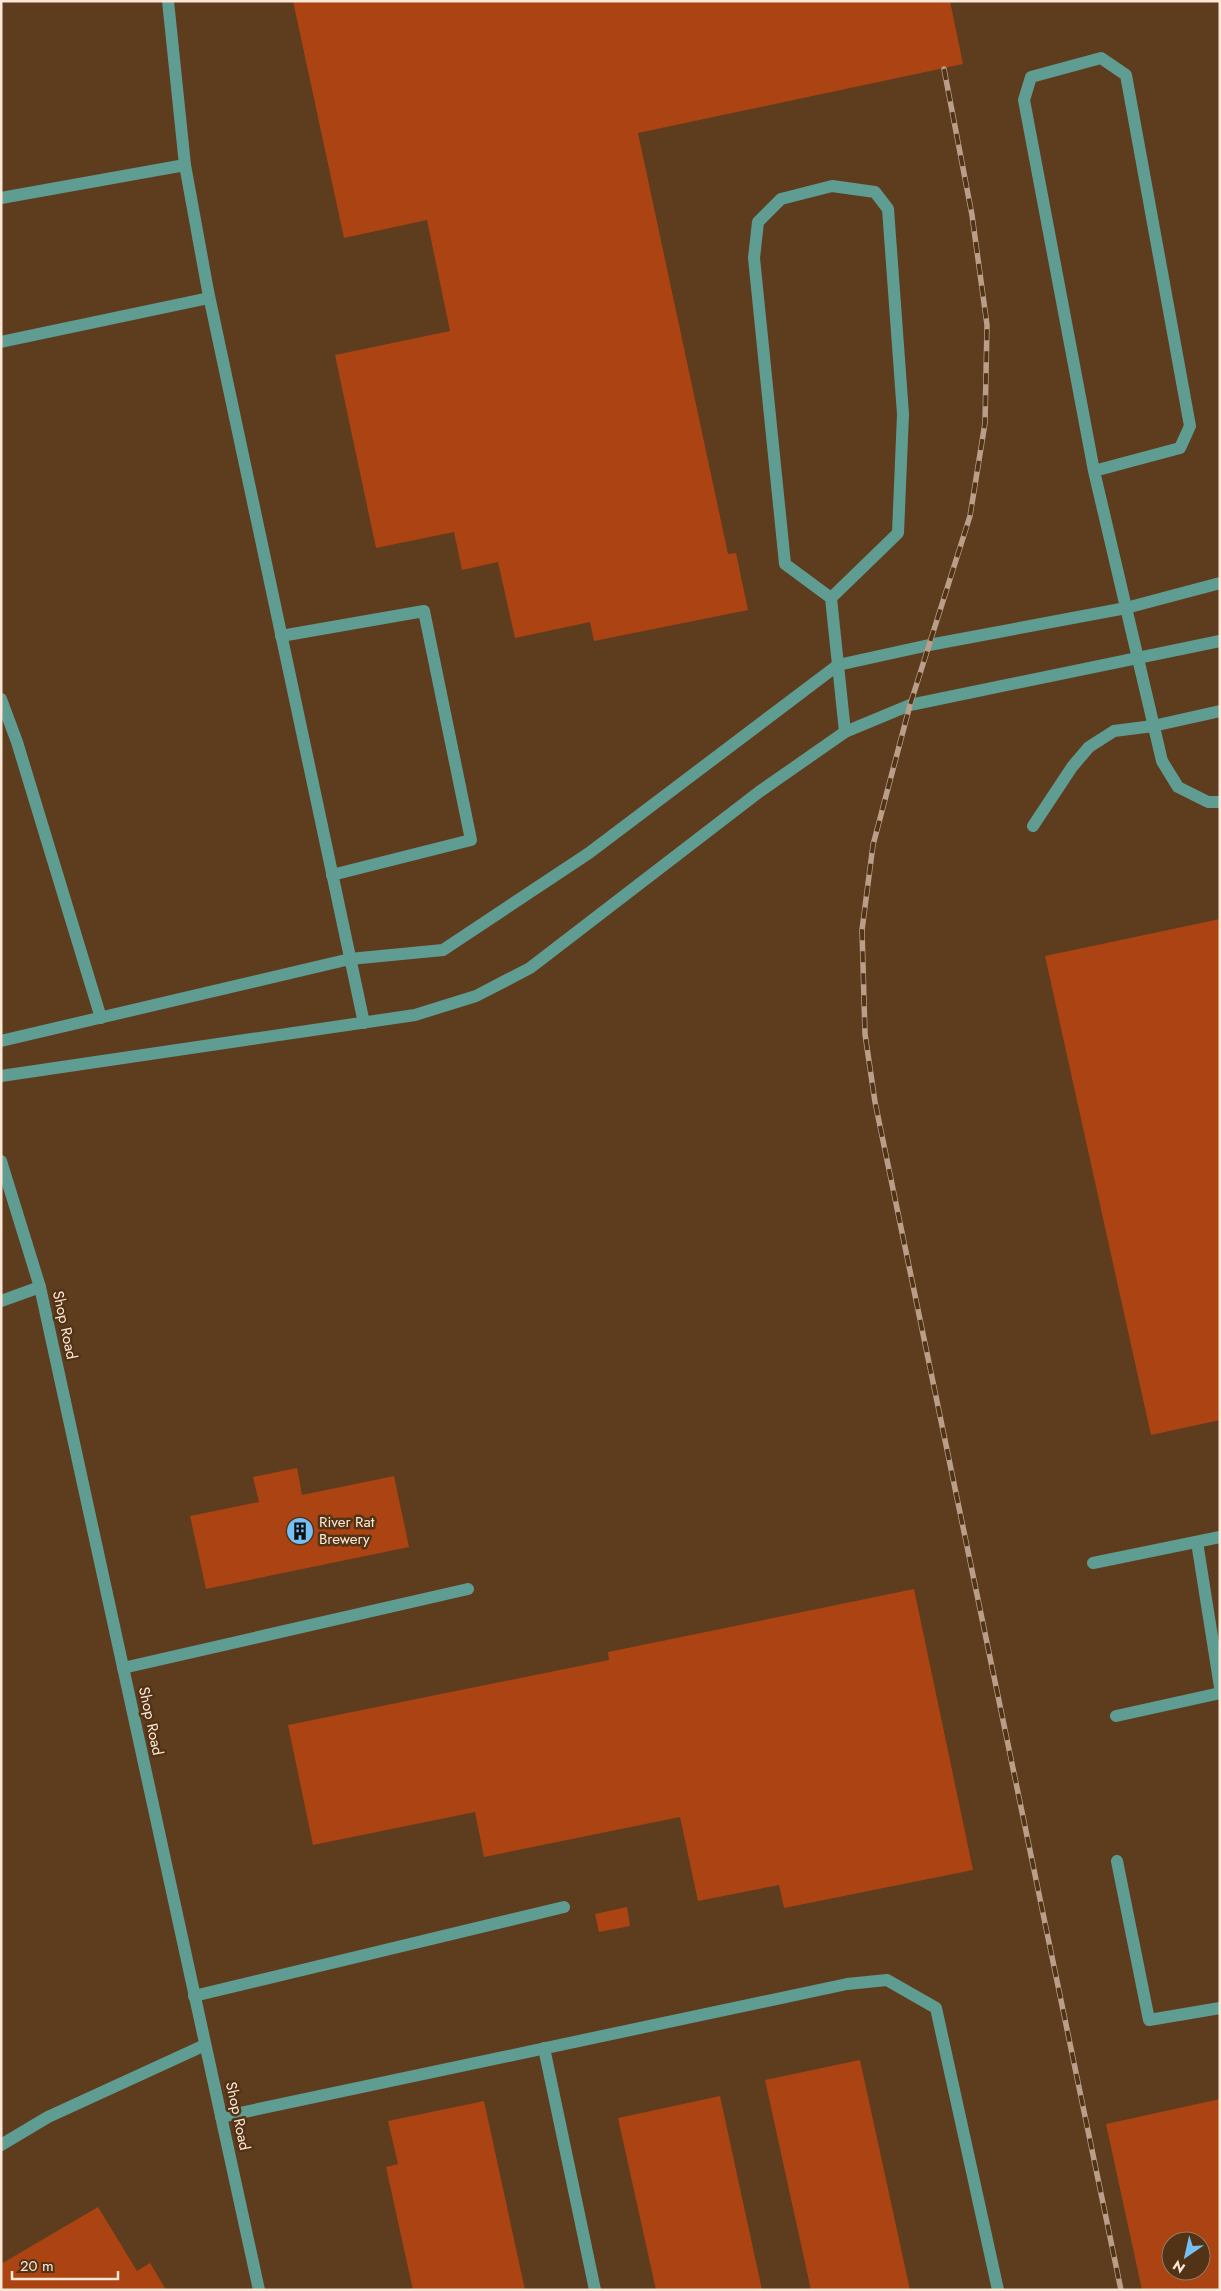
<svg xmlns="http://www.w3.org/2000/svg" width="1221" height="2291" font-family="Jost,sans-serif">
	<rect width="100%" height="100%" fill="#5e3d1f"/>
	<!-- building -->
	<g fill="#ab4312" fill-rule="evenodd">
		<polygon points="293,1 950,1 963,64 638,133 728,554 736,553 748,610 594,641 590,622 515,638 498,562 462,570 454,532 376,548 335,355 450,331 427,220 344,238"/>
		<polygon points="1220,919 1220,1420 1151,1435 1045,956"/>
		<polygon points="297,1468 302,1495 394,1476 409,1547 206,1589 190,1516 259,1502 253,1477"/>
		<polygon points="914,1589 973,1870 784,1908 779,1885 698,1901 680,1817 484,1857 475,1812 313,1845 288,1725 609,1660 608,1652"/>
		<polygon points="627,1907 630,1926 599,1932 595,1914"/>
		<polygon points="860,2060 910,2290 811,2290 765,2080"/>
		<polygon points="720,2096 762,2290 656,2290 618,2118"/>
		<path d="M1220,2099V2290H1142L1106,2124ZM1171,2241H1201V2271H1171Z"/>
		<polygon points="484,2101 525,2290 413,2290 386,2167 398,2164 388,2121"/>
		<polygon points="98,2207 137,2271 150,2263 166,2290 1,2290 1,2264"/>
	</g>
	<g fill="none" stroke-linecap="round" stroke-linejoin="round">
		<!-- minor -->
		<g stroke="#5f9d92" stroke-width="12">
			<polyline points="168,1 185,165 208,291 364,1023"/>
			<polyline points="1,198 185,165"/>
			<polyline points="1,342 209,298"/>
			<polyline points="1094,471 1180,448 1190,426 1126,75 1101,58 1031,77 1024,100 1094,471 1162,761 1178,787 1208,802 1220,802"/>
			<polyline points="831,598 898,533 903,414 888,209 875,192 832,186 781,199 758,222 754,258 785,564 831,598 845,732"/>
			<polyline points="281,636 424,611 471,840 332,875"/>
			<polyline points="1,699 17,742 101,1018"/>
			<polyline points="1033,826 1072,767 1089,747 1114,731 1153,726 1220,711"/>
			<polyline points="1,1041 350,959 443,950 589,853 838,665 929,645 1126,608 1220,583"/>
			<polyline points="1,1076 415,1015 476,996 530,968 759,792 845,732 910,705 1220,641"/>
			<polyline points="1,1161 40,1287 259,2290"/>
			<polyline points="1,1301 40,1287"/>
			<polyline points="1197,1542 1220,1687"/>
			<polyline points="1093,1563 1220,1537"/>
			<polyline points="123,1668 468,1589"/>
			<polyline points="1116,1716 1220,1693"/>
			<polyline points="1117,1861 1149,2020 1220,2008"/>
			<polyline points="194,1996 564,1907"/>
			<polyline points="544,2048 595,2290"/>
			<polyline points="221,2117 847,1984 887,1980 936,2008 998,2290"/>
			<polyline points="1,2145 48,2117 205,2045"/>
		</g>
		<!-- rail casing -->
		<g stroke="#b99f89" stroke-width="5.5">
			<polyline id="rail" points="944,69 972,215 987,325 985,423 970,516 910,705 873,845 862,930 865,1034 875,1102 1121,2290"/>
		</g>
		<!-- rail -->
		<use href="#rail" stroke="#533315" stroke-width="4" stroke-dasharray="11" stroke-linecap="butt"/>
	</g>
	<!-- icons -->
	<defs>
		<g id="building-disc" transform="scale(1.4375)"><circle r="9.5" fill="#75c0f6" stroke="#533315"/><path d="M-4-6H4V6H1V3H-1V6H-4ZM-2.5-4.3h1.7v1.8h-1.7ZM.8-4.3h1.7v1.8H.8ZM-2.5-1h1.7V.8h-1.7ZM.8-1h1.7V.8H.8Z" fill="#111"/></g>
	</defs>
	<g fill-rule="evenodd">
		<use href="#building-disc" x="300" y="1531"/>
	</g>
	<g text-anchor="middle" stroke-width="5" stroke-linejoin="round" paint-order="stroke">
		<!-- street labels -->
		<g font-size="15" fill="#fde8d8" stroke="#533315">
			<text transform="translate(65 1325) rotate(78)" y="5">Shop Road</text>
			<text transform="translate(151 1721) rotate(78)" y="5">Shop Road</text>
			<text transform="translate(238 2116) rotate(78)" y="5">Shop Road</text>
		</g>
		<!-- poi labels -->
		<g font-size="15" fill="#fde8d8" stroke="#533315" text-anchor="start">
			<text x="319" y="1527">River Rat<tspan x="319" dy="17">Brewery</tspan></text>
		</g>
	</g>
	<!-- border -->
	<rect width="1221" height="2291" fill="none" stroke="#fde8d8" stroke-width="5"/>
	<!-- north arrow -->
	<g transform="translate(1186 2256) rotate(214)"><circle r="24" fill="#533315" stroke="#977b63"/>
	<path d="M0-4L9 19L0 12L-9 19Z" fill="#75c0f6"/>
	<text y="-8" font-size="14" font-weight="bold" text-anchor="middle" fill="#fde8d8">N</text>
	</g>
	<!-- scale -->
	<path d="M12 2271v8h106v-8" fill="none" stroke="#fde8d8" stroke-width="2.5"/>
	<text x="20" y="2271" font-size="15" fill="#fde8d8" stroke="#533315" stroke-width="4" paint-order="stroke">20 m</text>
</svg>
